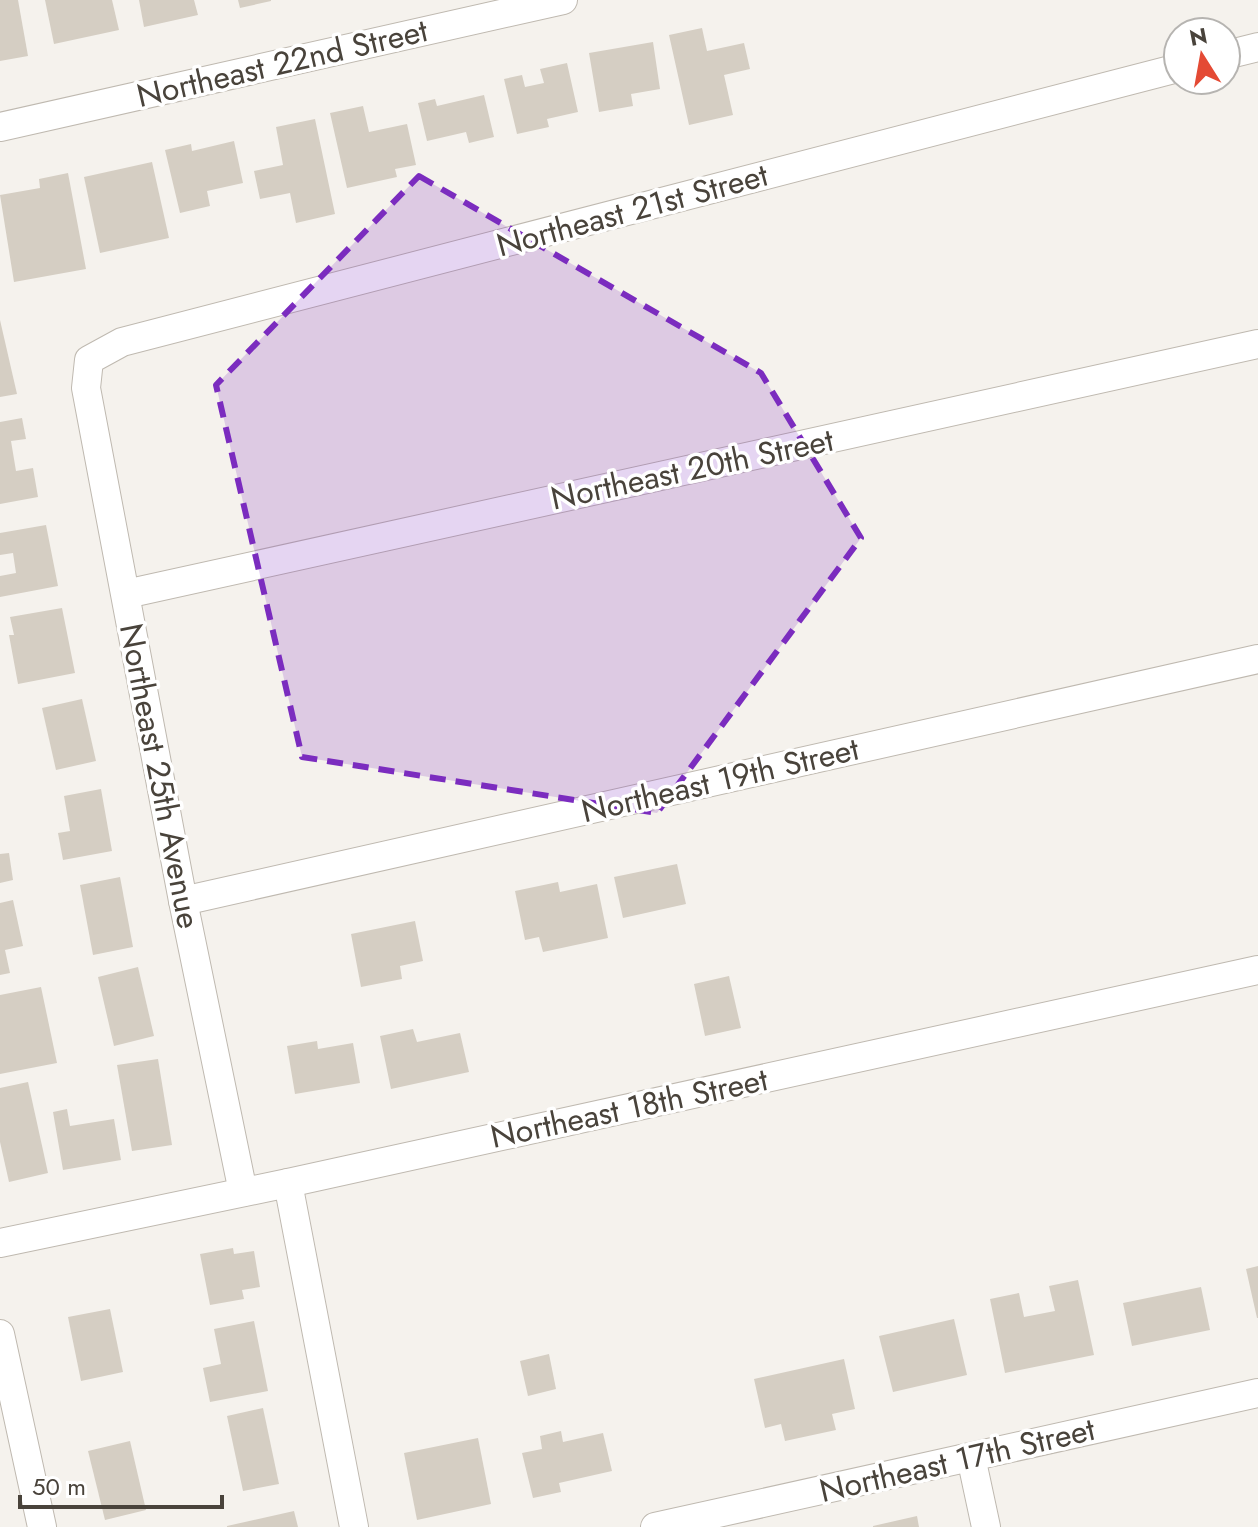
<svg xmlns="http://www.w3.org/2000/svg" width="1258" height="1527" font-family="Jost,sans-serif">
	<rect width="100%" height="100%" fill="#f5f2ed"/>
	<!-- building -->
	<g fill="#d5cec3">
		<polygon points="0,0 18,0 28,56 0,61"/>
		<polygon points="45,0 112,0 119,30 54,44"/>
		<polygon points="139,0 194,0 198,15 144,27"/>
		<polygon points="238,0 271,0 271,1 240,8"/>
		<polygon points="702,28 707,51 744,43 750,69 724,75 733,115 689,125 669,35"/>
		<polygon points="653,42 660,89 631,94 633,106 599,112 589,53"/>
		<polygon points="567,63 578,112 547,119 549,127 517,134 504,79 522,75 525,87 544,83 540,69"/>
		<polygon points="484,95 494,137 469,143 466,132 427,141 418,103 435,99 437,106"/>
		<polygon points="363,106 369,132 407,124 416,165 395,169 397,177 347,188 330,113"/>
		<polygon points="315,119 335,214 296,223 290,193 260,199 254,171 283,165 276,127"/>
		<polygon points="234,141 243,183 207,191 210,206 180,213 165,150 191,144 192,151"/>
		<polygon points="152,162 169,238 100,253 84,177"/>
		<polygon points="68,173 86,269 14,282 0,195 40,188 39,179"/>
		<polygon points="0,320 17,394 0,397"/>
		<polygon points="22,418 26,439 11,441 16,471 33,468 38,497 0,504 0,422"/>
		<polygon points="46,525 58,586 0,597 0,576 16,573 13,553 0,555 0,533"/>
		<polygon points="62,608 75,673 18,684 9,635 14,635 10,617"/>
		<polygon points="82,699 96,761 56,770 42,708"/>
		<polygon points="101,789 112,851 63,860 58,833 70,831 64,796"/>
		<polygon points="9,853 13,880 0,883 0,854"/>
		<polygon points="677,864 686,904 623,918 614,877"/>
		<polygon points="120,877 133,947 93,955 80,885"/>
		<polygon points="558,882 560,892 597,884 608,938 543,952 539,937 525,940 515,891"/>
		<polygon points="13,900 23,946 5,950 10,973 0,975 0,903"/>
		<polygon points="415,921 423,961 400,966 402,979 361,987 351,934"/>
		<polygon points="138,967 154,1036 114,1046 98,977"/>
		<polygon points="729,976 741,1028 705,1036 694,984"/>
		<polygon points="41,987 57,1063 0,1074 0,995"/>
		<polygon points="413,1029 417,1042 460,1033 469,1072 391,1089 380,1036"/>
		<polygon points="317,1041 318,1049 353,1043 360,1083 295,1094 287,1046"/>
		<polygon points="158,1059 172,1145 132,1151 117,1065"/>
		<polygon points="28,1082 48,1173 9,1182 0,1142 0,1088"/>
		<polygon points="67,1109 70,1126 114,1119 121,1160 63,1170 53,1112"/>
		<polygon points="233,1248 234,1254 254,1251 260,1287 242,1290 244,1299 210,1305 200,1254"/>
		<polygon points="1258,1266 1258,1318 1257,1318 1246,1269"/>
		<polygon points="1078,1280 1094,1355 1005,1373 990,1299 1019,1293 1024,1317 1055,1311 1049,1286"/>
		<polygon points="1201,1287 1210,1330 1132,1346 1123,1303"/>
		<polygon points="110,1309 123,1372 81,1381 68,1317"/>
		<polygon points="954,1319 967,1375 893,1392 879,1336"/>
		<polygon points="254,1321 268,1391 210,1402 203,1368 221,1364 214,1329"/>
		<polygon points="549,1354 556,1389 528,1396 520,1361"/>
		<polygon points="844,1359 855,1409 832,1414 836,1430 785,1441 781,1424 765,1428 754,1379"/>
		<polygon points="263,1408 279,1484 243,1491 227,1416"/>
		<polygon points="561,1431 563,1442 603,1433 612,1471 559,1483 561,1492 533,1498 522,1453 542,1449 540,1436"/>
		<polygon points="478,1438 491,1504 417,1520 404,1453"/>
		<polygon points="130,1441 146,1510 105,1520 88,1451"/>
		<polygon points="294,1511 298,1527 227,1527 227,1526"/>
		<polygon points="917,1516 919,1527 873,1527 873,1526"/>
	</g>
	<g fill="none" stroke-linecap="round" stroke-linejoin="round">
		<!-- street casing -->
		<g stroke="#bfb9b0" stroke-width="30">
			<g id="street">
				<polyline points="1226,55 1258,47"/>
				<polyline points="0,127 563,0"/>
				<polyline points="126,594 1258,344"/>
				<polyline points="183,901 1258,659"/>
				<polyline points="288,1183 354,1527"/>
				<polyline points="243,1192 183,901 86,388 89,360 122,342 1178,68"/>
				<polyline points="0,1243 288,1183 1258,970"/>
				<polyline points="0,1334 42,1527"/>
				<polyline points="971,1457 986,1527"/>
				<polyline points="655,1527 1258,1393"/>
			</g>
		</g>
		<!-- street -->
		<use href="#street" stroke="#fff" stroke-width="28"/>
	</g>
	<!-- marked area -->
	<path fill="#7b2cbf" fill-opacity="0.2" stroke="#7b2cbf" stroke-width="6" stroke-dasharray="16 10" stroke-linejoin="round" d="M419,176L761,373L861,538L657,813L302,757L216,385Z"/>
	<g text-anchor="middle" stroke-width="7" stroke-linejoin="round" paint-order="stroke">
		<!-- street labels -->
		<g font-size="32" fill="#49433b" stroke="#fff">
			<text transform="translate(282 63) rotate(-13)" y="11">Northeast 22nd Street</text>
			<text transform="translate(632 210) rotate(-15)" y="11">Northeast 21st Street</text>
			<text transform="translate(692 469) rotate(-12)" y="11">Northeast 20th Street</text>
			<text transform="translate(160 776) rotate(79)" y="11">Northeast 25th Avenue</text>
			<text transform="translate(720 780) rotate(-13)" y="11">Northeast 19th Street</text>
			<text transform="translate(629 1108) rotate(-12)" y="11">Northeast 18th Street</text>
			<text transform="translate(957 1460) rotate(-13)" y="11">Northeast 17th Street</text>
		</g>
	</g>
	<!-- north arrow -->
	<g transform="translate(1202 56) rotate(349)"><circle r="38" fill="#ffffff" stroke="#b6b4b1" stroke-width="2"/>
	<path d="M0-6L14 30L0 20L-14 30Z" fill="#e44a34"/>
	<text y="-12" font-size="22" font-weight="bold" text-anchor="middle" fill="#49433b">N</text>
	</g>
	<!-- scale -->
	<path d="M20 1495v12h202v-12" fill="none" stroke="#49433b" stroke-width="4"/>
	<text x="32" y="1495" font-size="24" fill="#49433b" stroke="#ffffff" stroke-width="6" paint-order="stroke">50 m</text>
</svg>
